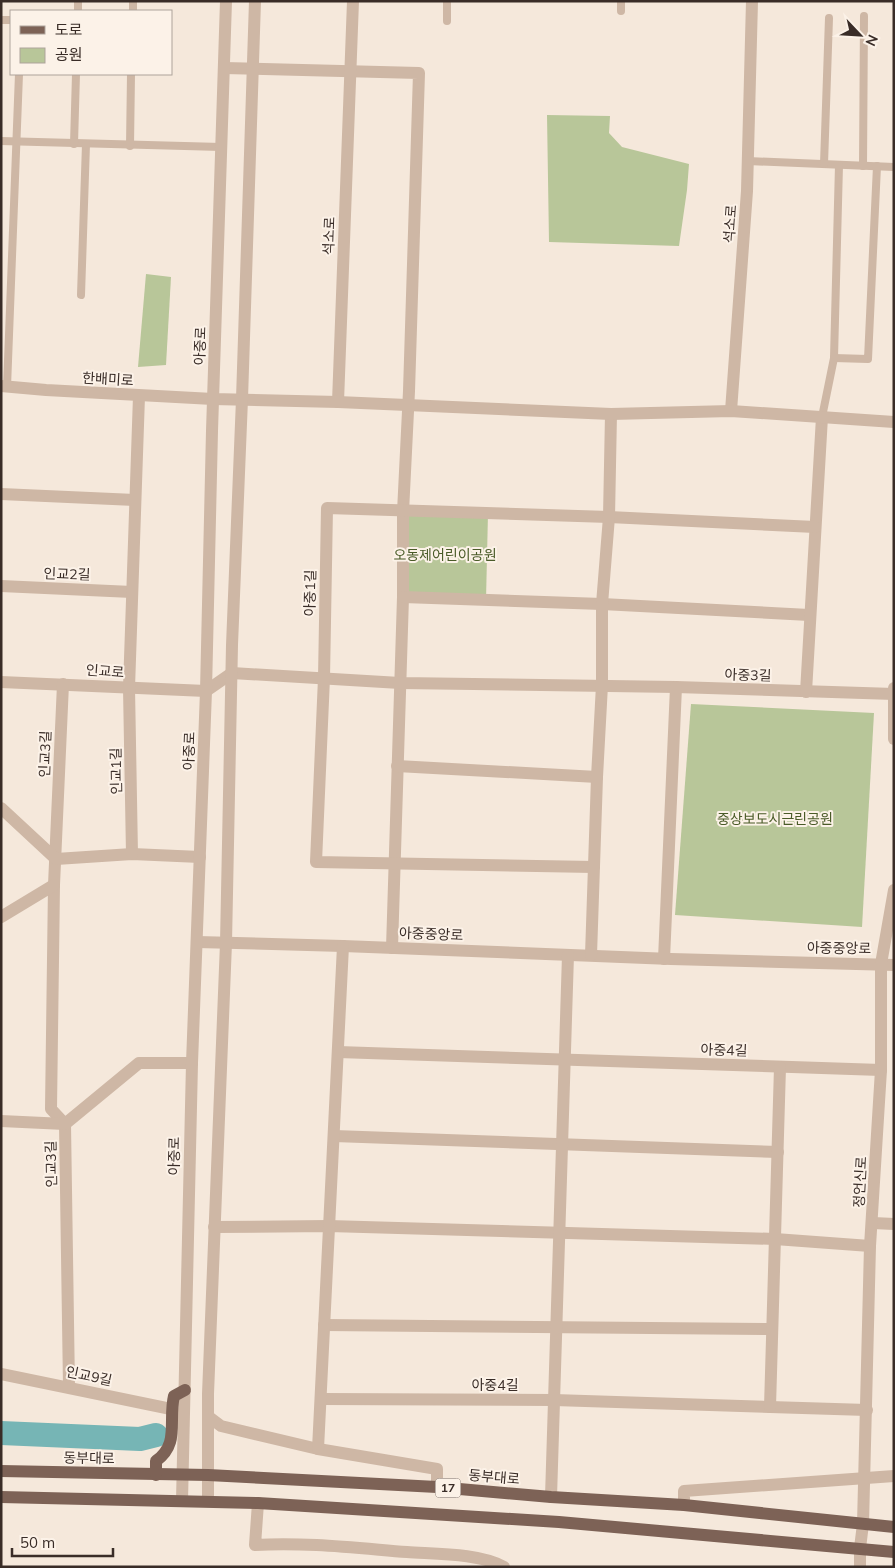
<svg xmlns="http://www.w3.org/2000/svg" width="895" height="1568" font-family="Mulish,'Noto Sans KR',sans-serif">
	<rect width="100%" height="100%" fill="#f5e8db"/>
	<!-- green -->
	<g fill="#b8c699">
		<polygon points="547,115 610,116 609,133 622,147 689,164 687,190 679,246 549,242"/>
		<polygon points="146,274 171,277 166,365 138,367"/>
		<polygon points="403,512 488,513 486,600 403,597"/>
		<polygon points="691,704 874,713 862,927 675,915"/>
	</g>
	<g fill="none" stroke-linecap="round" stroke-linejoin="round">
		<!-- river -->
		<polyline stroke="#76b5b5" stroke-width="24" points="1,1433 140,1439 156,1435"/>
		<!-- service -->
		<g stroke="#ceb7a5" stroke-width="8">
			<polyline points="78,11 78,1"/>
			<polyline points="133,11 133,1"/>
			<polyline points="621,11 621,1"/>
			<polyline points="1,20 11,20"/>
			<polyline points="447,21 447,1"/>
			<polyline points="1,141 221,147"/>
			<polyline points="74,144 76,74"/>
			<polyline points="130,146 131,74"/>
			<polyline points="748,161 894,167"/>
			<polyline points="824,164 829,18"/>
			<polyline points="863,166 864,16"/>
			<polyline points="81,295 86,144"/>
			<polyline points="834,358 868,359 877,166"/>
			<polyline points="7,387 19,74"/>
			<polyline points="822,417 834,358 839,165"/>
		</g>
		<!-- minor -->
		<g stroke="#ceb7a5" stroke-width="12">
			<polyline points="224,68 419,73 409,391 403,512 403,597 392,948"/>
			<polyline points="338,402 353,1"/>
			<polyline points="731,411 747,191 752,1"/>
			<polyline points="1,494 135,500"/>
			<polyline points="1,586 132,592"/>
			<polyline points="403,597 602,604 809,615"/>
			<polyline points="1,682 206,691 232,673 400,683 676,687 894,694"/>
			<polyline points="63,684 54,885 51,1109 65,1124 69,1387"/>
			<polyline points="806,692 822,417"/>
			<polyline points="397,766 597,777"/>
			<polyline points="1,808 56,859 132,854 200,857"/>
			<polyline points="132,854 129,688 139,396"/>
			<polyline points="594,867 316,862 324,678 327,508 609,517 815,527"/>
			<polyline points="1,917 54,885"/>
			<polyline points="197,942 343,946 671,959 894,965"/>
			<polyline points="591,955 597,777 602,685 602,604 609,517 611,414"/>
			<polyline points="664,959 676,687"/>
			<polyline points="338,1052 881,1070"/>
			<polyline points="1,1121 65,1124 139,1063 192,1063"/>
			<polyline points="334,1136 778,1152"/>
			<polyline points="873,1223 894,1224"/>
			<polyline points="214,1227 329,1226 775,1239 870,1246"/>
			<polyline points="324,1325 772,1329"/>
			<polyline points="1,1374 171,1409"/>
			<polyline points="321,1399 554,1400 867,1410"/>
			<polyline points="770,1407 780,1067"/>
			<polyline points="209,1417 221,1426 318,1449 437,1469 437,1487"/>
			<polyline points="318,1449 343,946"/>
			<polyline points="551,1497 568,955"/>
			<path d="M258,1503L255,1545C305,1542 356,1548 407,1552C434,1554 480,1553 504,1567"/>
			<polyline points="684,1505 684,1491 894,1476"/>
			<polyline points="860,1567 860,1548"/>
		</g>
		<!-- tertiary -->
		<g stroke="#ceb7a5" stroke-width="12">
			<polyline points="1,386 46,390 213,399 338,402 611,414 731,411 894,422"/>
			<polyline points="894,688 894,739"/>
			<polyline points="182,1501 192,1063 206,691 212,431 226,1"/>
			<polyline points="208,1501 208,1394 226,943 232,645 242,399 255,1"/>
			<polyline points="860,1548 863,1524 870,1246 881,1070 881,964 894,890"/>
		</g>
		<!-- primary -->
		<g stroke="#7d6256" stroke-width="12">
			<polyline points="1,1471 208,1475 437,1487 551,1497 684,1505 894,1527"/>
			<path d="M156,1475V1461C180,1444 168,1421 174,1396L185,1390"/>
			<polyline points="1,1497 258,1503 559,1522 894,1552"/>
		</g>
	</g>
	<g text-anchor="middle" stroke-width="4" stroke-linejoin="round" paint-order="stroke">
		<!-- shield labels -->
		<rect fill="#fcf2e8" stroke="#746761" stroke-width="1" x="435.5" y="1478.5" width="25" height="19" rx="4"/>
		<g font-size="12" font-weight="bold" fill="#392c27">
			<text x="448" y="1492">17</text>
		</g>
		<!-- street labels -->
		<g font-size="14" fill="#392c27" stroke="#fcf2e8">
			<text transform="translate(730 224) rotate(-86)" y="5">석소로</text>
			<text transform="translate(329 236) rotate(-88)" y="5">석소로</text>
			<text transform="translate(200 346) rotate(-88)" y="5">아중로</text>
			<text transform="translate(108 379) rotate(3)" y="5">한배미로</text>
			<text transform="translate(67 574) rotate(2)" y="5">인교2길</text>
			<text transform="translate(310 593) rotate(-89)" y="5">아중1길</text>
			<text transform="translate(105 671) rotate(4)" y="5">인교로</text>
			<text transform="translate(748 675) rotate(2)" y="5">아중3길</text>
			<text transform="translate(189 751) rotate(-88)" y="5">아중로</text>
			<text transform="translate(45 754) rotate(-88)" y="5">인교3길</text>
			<text transform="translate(116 771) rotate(-91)" y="5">인교1길</text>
			<text transform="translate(431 934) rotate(2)" y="5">아중중앙로</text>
			<text transform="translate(839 948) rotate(1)" y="5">아중중앙로</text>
			<text transform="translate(724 1050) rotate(2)" y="5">아중4길</text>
			<text transform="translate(174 1156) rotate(-89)" y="5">아중로</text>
			<text transform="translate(51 1164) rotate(-91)" y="5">인교3길</text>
			<text transform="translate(860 1182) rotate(-87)" y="5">정언신로</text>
			<text transform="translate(89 1376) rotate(12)" y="5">인교9길</text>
			<text x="495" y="1390">아중4길</text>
			<text transform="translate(89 1458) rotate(1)" y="5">동부대로</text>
			<text transform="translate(494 1477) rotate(5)" y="5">동부대로</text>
		</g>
		<!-- park labels -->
		<g font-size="14" fill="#4a5b28" stroke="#fcf2e8">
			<text x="445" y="560">오동제어린이공원</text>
			<text x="775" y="824">중상보도시근린공원</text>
		</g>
	</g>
	<!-- border -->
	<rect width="895" height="1568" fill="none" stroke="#392c27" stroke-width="5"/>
	<!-- legend -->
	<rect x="10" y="10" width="162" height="65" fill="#fcf2e8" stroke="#aea39b"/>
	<rect x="20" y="26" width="25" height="8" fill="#7d6256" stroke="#aea39b"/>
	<text x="55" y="35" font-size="15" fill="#392c27">도로</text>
	<rect x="20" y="48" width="25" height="15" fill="#b8c699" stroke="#aea39b"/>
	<text x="55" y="60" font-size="15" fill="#392c27">공원</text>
	<!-- north arrow -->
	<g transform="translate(860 35) rotate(115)" stroke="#fcf2e8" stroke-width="4" paint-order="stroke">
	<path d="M0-4L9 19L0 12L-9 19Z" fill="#392c27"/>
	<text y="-8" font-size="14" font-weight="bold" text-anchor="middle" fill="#392c27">N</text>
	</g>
	<!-- scale -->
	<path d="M12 1548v8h101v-8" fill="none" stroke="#392c27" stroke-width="2.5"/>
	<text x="20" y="1548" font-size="15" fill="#392c27" stroke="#fcf2e8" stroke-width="4" paint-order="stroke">50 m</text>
</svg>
